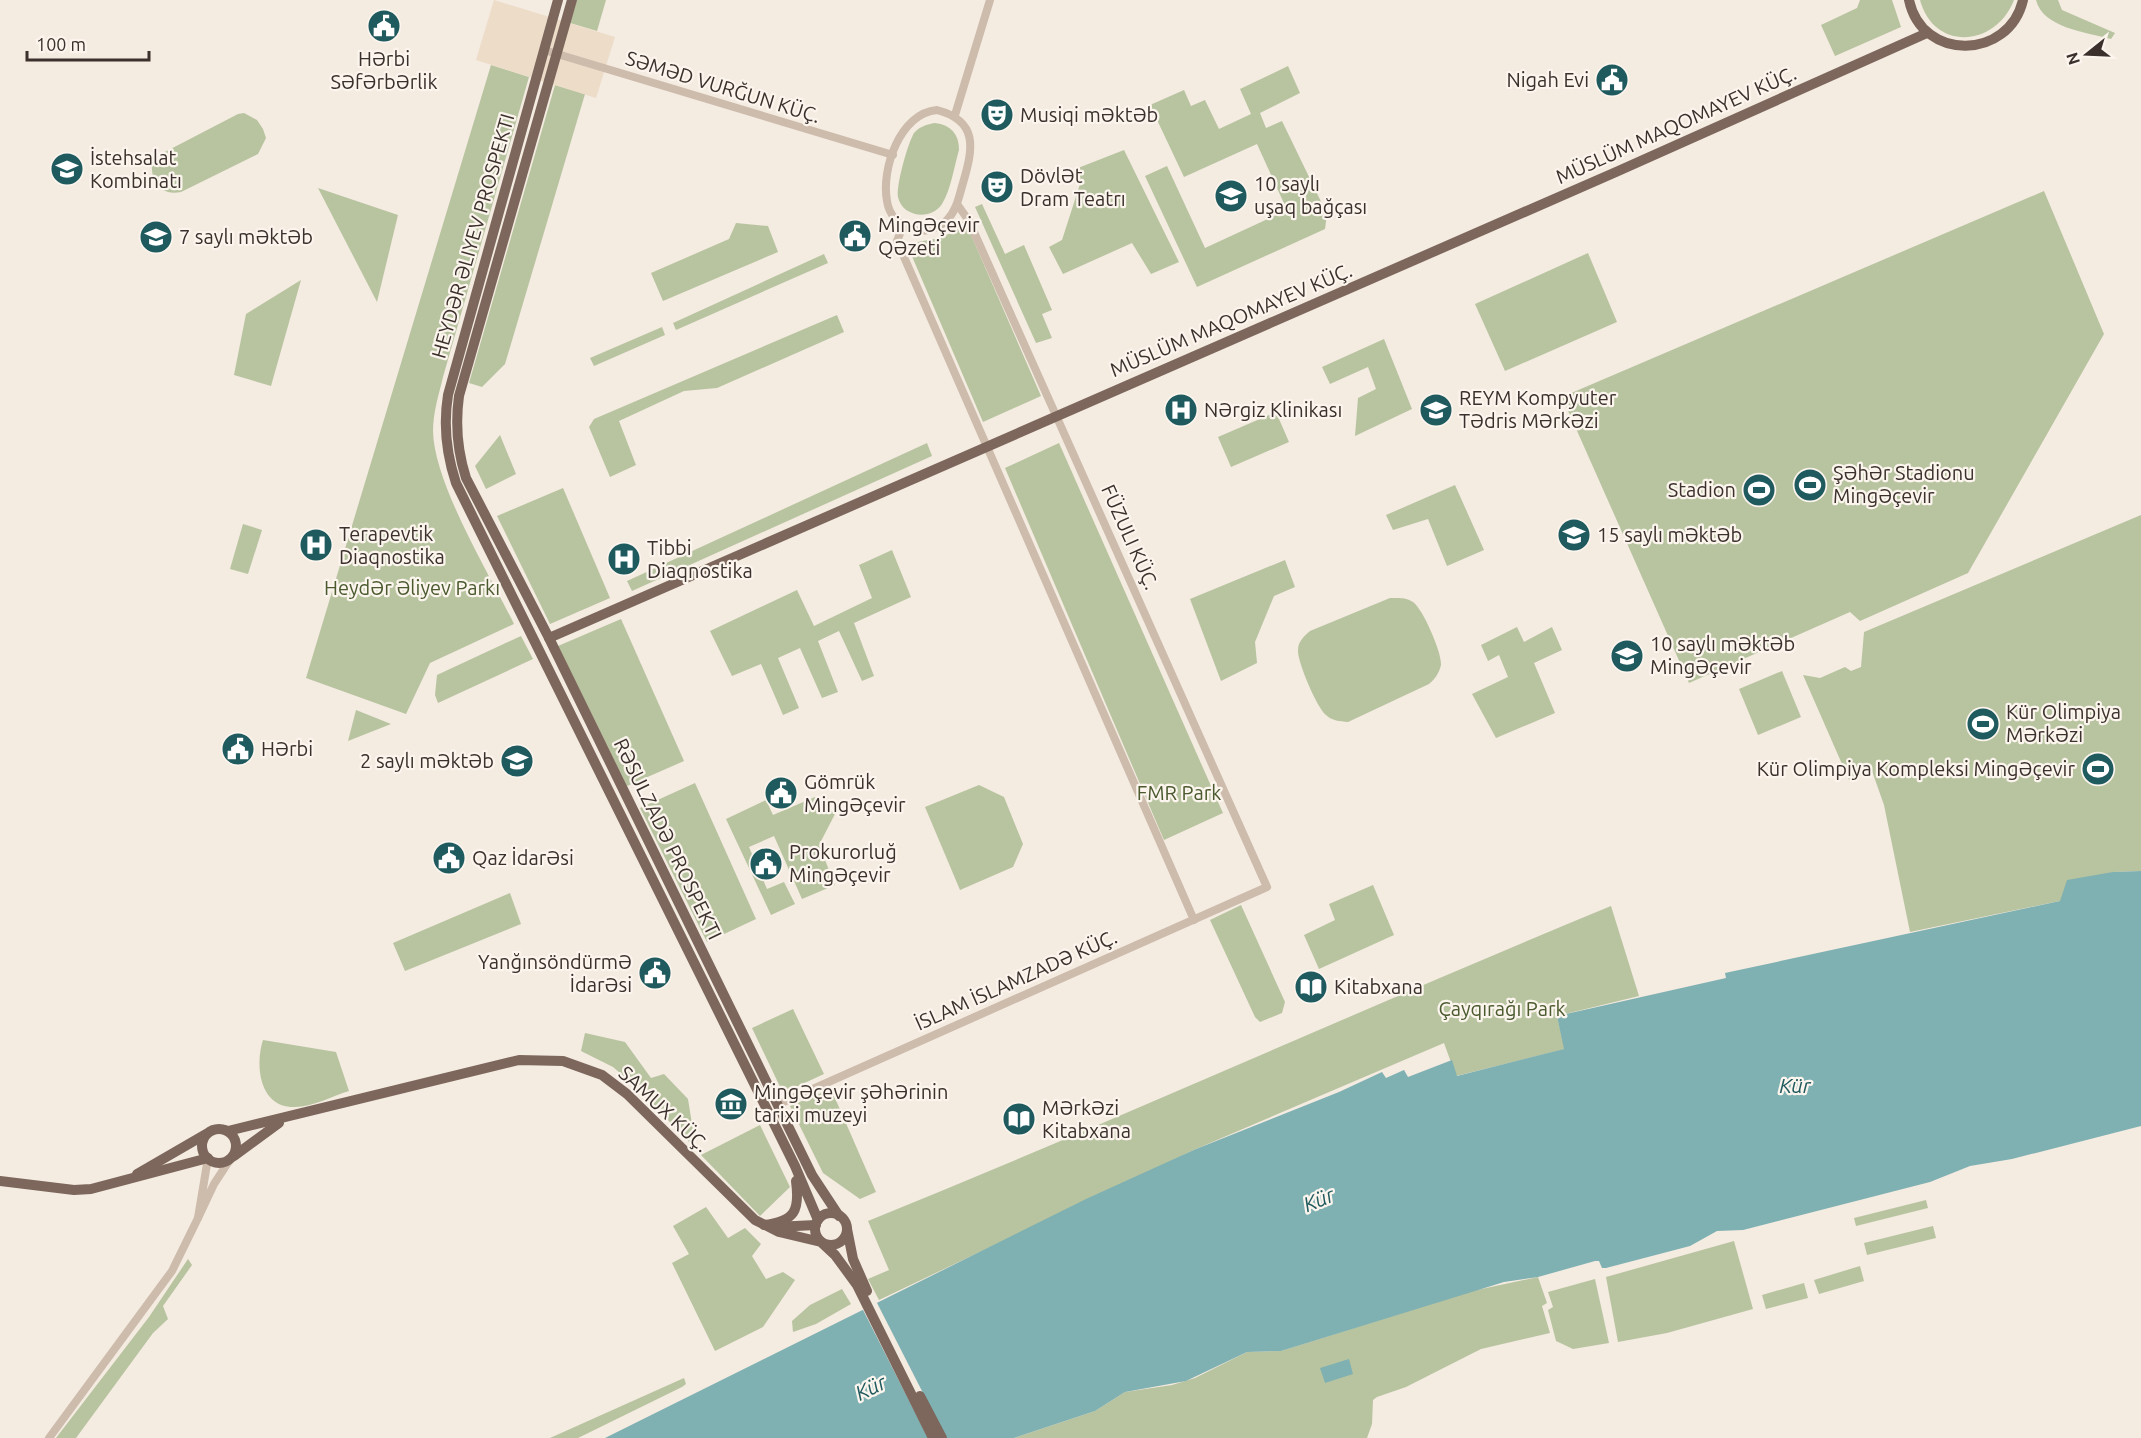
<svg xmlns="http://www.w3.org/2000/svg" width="2141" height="1438" font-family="Ubuntu,sans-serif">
	<rect width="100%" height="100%" fill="#f4ebe1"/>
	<!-- green -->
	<g fill="#b8c4a0">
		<polygon points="577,0 606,0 597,31 570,23"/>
		<polygon points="1860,0 1892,0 1901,27 1835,56 1821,25 1857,8"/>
		<path d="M1920,0H2014C1996,47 1934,52 1920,0Z"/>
		<path d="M2036,0H2058L2062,10L2115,33L2111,39C2086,32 2043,28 2036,0Z"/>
		<path d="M491,65L529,77L443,377C439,394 433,412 433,431C434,484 490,575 514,624L430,663L406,714L306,678Z"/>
		<polygon points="1288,66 1300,93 1260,113 1266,128 1282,121 1327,214 1325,229 1197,287 1145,176 1167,166 1205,248 1287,210 1257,144 1184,177 1150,105 1184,90 1191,106 1205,100 1219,129 1251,114 1240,89"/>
		<polygon points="555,85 585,94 505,364 482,387 469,383"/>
		<path d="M244,113L257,120L263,129L266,138L258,154L181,192C162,196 151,184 152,165L161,154L238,114Z"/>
		<path d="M935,123C951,125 959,134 959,150C954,167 951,189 942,204C931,221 902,217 898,197C896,185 908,143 914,133C919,127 927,124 935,123Z"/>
		<polygon points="1124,150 1179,262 1151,274 1132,243 1063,274 1049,247 1062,240 1081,181 1078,168"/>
		<polygon points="318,188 398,215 377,302"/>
		<polygon points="2044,191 2104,334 1968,573 1860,621 1850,612 1689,683 1562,397"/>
		<polygon points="982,204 1005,254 1024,245 1052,310 1042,314 1052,338 1036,343 975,207"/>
		<path d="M965,221L1041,396L983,422L908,247C920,238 937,242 950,233C956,229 957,224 965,221Z"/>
		<polygon points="736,223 768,226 778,252 663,301 651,273 729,239"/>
		<polygon points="1588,253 1617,322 1505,371 1475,304"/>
		<polygon points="824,254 828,263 676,330 673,323"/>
		<polygon points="301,280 271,386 234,375 246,314"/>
		<polygon points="837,315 844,332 717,388 684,391 619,421 636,465 610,477 589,427 594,419"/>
		<polygon points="662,327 665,335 594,366 590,358"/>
		<polygon points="1384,339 1412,409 1355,436 1358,398 1376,389 1368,367 1330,384 1322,367"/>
		<polygon points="1276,412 1289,442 1231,467 1218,437"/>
		<polygon points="500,435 516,474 486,489 475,466"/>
		<polygon points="927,443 932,456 632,591 627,581"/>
		<polygon points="1059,443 1223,813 1164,840 1005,468"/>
		<polygon points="1455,485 1484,550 1447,566 1428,519 1393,530 1386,515"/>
		<polygon points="563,488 610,598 550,624 497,516"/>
		<polygon points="2141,515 2141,871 2113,872 2060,901 1910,932 1884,805 1872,771 1849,780 1803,675 1820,678 1845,667 1851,671 1861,667 1864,632"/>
		<polygon points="243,524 262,530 248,574 230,569"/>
		<polygon points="892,550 911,597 854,623 874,676 862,681 839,631 818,641 838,692 822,698 800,648 778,658 799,708 783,715 761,664 732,676 710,631 797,590 814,626 872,598 859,565"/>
		<polygon points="1285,560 1295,587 1274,596 1255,642 1257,663 1221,681 1190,599"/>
		<path d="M1390,598C1398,598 1406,597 1413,602C1423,609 1442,653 1441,665C1439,673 1435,679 1429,684L1348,722C1340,721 1332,721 1326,715C1317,708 1297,661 1298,650C1298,642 1304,636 1310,631Z"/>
		<polygon points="621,619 684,761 627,786 558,646"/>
		<polygon points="1517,627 1524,642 1552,627 1562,650 1534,663 1555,713 1496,738 1472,694 1508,677 1499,655 1488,661 1481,645"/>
		<polygon points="521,636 533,659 438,703 435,695 437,675"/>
		<polygon points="1782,671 1801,717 1758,735 1739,689"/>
		<polygon points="356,710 391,724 348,741"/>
		<polygon points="695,783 756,919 707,942 640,808"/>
		<polygon points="979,785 1004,797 1023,844 1013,867 960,890 925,807"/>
		<polygon points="815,797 835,814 819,845 835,885 802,899 774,836 749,847 767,889 784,882 795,904 771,915 726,819 766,800 773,815"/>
		<polygon points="1373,885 1394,935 1319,969 1304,935 1335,920 1329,904"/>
		<polygon points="510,893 521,924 405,971 393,943"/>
		<polygon points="1241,905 1285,1002 1282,1013 1260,1022 1255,1017 1210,920"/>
		<path d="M1611,906L1639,996L1557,1016L1565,1049L1456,1076L1444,1043L1196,1149L879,1300L868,1279L889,1270L868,1221C1117,1120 1362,1009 1611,906Z"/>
		<polygon points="793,1009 824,1074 783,1093 752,1028"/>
		<polygon points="585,1033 625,1042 651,1078 664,1074 688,1099 696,1149 634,1085 613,1067 581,1051"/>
		<path d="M263,1040L336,1052L349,1091C333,1096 312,1107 295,1107C259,1108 255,1065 263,1040Z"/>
		<polygon points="831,1089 876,1192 860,1199 823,1173 790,1106"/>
		<polygon points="760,1125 790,1187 760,1216 701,1155"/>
		<polygon points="1926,1200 1928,1208 1856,1226 1854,1218"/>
		<polygon points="706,1207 728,1238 745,1228 761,1244 752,1256 766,1279 783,1272 795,1280 763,1327 715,1351 672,1263 689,1254 673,1226"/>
		<polygon points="1933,1226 1936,1238 1867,1255 1864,1243"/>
		<polygon points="1734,1241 1753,1309 1667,1333 1618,1342 1606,1277"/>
		<polygon points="188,1259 192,1265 163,1306 168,1319 153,1333 76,1438 56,1438 149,1317"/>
		<polygon points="1860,1266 1864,1281 1819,1294 1814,1280"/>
		<polygon points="1538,1277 1547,1303 1542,1306 1550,1333 1481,1349 1406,1387 1377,1397 1373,1400 1372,1424 1367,1438 1014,1438 1095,1411 1125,1392 1172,1385 1195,1378 1247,1352 1281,1351 1472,1291"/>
		<polygon points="1595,1279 1609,1343 1573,1349 1556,1341 1548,1310 1553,1307 1548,1292"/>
		<polygon points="1804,1283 1808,1298 1766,1309 1762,1295"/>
		<polygon points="842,1289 851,1304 816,1324 793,1332 792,1321 810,1305"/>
		<polygon points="684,1378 686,1384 682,1387 578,1438 550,1438"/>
	</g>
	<!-- plaza -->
	<polygon fill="#ecdcc8" points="494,0 615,37 596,98 476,60"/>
	<!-- water -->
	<g fill="#7fb0b2">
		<polygon points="2141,871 2141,1126 2012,1159 1970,1166 1930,1182 1743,1230 1717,1231 1690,1246 1606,1268 1602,1268 1599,1261 1595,1261 1538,1277 1504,1282 1281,1351 1247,1352 1186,1381 1125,1392 1095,1411 1014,1438 605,1438 1086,1199 1196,1149 1339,1092 1382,1072 1386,1078 1404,1070 1408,1077 1452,1060 1457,1076 1564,1049 1557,1016 1726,978 1725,973 2060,901 2067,880 2113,872"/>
		<polygon points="1349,1359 1353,1374 1325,1383 1320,1368"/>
	</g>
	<!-- pier -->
	<polygon fill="#f4ebe1" points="875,1299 946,1438 928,1438 861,1306"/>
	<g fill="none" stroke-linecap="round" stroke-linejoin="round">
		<!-- minor -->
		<g stroke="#cdbbac" stroke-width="8">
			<polyline points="544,50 893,155"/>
			<path d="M937,110C979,121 973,149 963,183C959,196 957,210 947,220C926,241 891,229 887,201C881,169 900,113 937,110Z"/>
			<polyline points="955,115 990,0"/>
			<polyline points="903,226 897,241 1194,920"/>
			<polyline points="779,1104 1267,887 969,221 957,204"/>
			<polyline points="208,1158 198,1218 214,1184 231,1158"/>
			<polyline points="49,1438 172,1271 198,1218"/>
		</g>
		<!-- major -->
		<g stroke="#7d675c" stroke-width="10">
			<path d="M558,0L448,395C443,426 446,453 456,483L795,1166L818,1220"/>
			<path d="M572,0L459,396C455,425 457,450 466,478L549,638L812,1175L839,1216"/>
			<path d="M1909,0C1922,62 2009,60 2023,0"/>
			<polyline points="549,638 1616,172 1927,33"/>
			<circle cx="219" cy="1146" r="17"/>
			<polyline points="228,1131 519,1060 563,1061 602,1075 627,1094 755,1220 779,1232 821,1242 835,1255 857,1285 933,1438"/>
			<polyline points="234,1156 279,1123"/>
			<polyline points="137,1174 206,1134"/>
			<polyline points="0,1181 74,1190 91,1189 208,1158"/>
			<circle cx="831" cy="1229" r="16"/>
			<path d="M764,1225C795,1221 800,1211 796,1181"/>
			<polyline points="775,1227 816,1225"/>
			<polyline points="847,1229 853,1259 867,1291"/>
			<polyline points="920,1396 942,1438"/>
		</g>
	</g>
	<!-- icons -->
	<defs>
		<g id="civic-disc" transform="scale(1.725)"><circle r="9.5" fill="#1f5a5e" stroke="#fbf5ee"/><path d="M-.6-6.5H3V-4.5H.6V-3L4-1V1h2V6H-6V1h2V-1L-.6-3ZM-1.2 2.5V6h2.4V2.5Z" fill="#fff"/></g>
		<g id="theatre-disc" transform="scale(1.725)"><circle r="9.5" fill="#1f5a5e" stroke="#fbf5ee"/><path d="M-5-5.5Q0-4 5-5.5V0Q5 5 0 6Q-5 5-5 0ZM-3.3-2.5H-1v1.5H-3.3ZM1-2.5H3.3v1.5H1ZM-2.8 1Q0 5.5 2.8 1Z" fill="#fff"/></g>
		<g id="university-disc" transform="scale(1.725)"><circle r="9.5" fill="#1f5a5e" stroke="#fbf5ee"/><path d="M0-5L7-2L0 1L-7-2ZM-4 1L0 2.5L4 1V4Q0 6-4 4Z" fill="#fff"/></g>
		<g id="school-disc" transform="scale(1.725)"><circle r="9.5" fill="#1f5a5e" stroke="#fbf5ee"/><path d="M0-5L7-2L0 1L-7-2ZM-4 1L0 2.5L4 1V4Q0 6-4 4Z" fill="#fff"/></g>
		<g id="hospital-disc" transform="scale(1.725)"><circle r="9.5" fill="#1f5a5e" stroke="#fbf5ee"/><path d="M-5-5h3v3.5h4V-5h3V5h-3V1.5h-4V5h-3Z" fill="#fff"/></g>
		<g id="stadium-disc" transform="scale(1.725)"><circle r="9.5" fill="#1f5a5e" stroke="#fbf5ee"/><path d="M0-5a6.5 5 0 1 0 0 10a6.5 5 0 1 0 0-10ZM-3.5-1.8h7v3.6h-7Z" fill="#fff"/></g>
		<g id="library-disc" transform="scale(1.725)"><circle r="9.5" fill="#1f5a5e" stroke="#fbf5ee"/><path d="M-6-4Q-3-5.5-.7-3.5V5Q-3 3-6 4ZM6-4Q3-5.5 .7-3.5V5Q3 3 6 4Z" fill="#fff"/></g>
		<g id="museum-disc" transform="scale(1.725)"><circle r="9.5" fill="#1f5a5e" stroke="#fbf5ee"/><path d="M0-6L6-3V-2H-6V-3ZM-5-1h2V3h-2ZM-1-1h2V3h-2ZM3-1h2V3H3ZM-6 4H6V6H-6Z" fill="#fff"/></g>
	</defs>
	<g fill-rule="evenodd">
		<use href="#civic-disc" x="384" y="26"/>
		<use href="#civic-disc" x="1612" y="80"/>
		<use href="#theatre-disc" x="997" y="115"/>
		<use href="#university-disc" x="67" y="169"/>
		<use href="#theatre-disc" x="997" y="187"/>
		<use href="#school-disc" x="1231" y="196"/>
		<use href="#civic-disc" x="855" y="236"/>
		<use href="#school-disc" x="156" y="237"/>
		<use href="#hospital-disc" x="1181" y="410"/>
		<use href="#university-disc" x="1436" y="410"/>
		<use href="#stadium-disc" x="1810" y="485"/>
		<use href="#stadium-disc" x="1759" y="490"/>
		<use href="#school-disc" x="1574" y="535"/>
		<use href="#hospital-disc" x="316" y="545"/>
		<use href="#hospital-disc" x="624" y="559"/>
		<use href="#school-disc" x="1627" y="656"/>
		<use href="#stadium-disc" x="1983" y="724"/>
		<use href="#civic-disc" x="238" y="749"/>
		<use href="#school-disc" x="517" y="761"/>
		<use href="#stadium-disc" x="2098" y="769"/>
		<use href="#civic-disc" x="781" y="793"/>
		<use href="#civic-disc" x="449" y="858"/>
		<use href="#civic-disc" x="766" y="864"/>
		<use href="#civic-disc" x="655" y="973"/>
		<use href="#library-disc" x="1311" y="987"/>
		<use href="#museum-disc" x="731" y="1104"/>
		<use href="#library-disc" x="1019" y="1119"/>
	</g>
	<g text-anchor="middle" stroke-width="4.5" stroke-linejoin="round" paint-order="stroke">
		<!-- poi labels -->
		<g font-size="20" fill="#3b302b" stroke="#fbf5ee" text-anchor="start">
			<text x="384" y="66" text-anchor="middle">Hərbi<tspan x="384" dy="23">Səfərbərlik</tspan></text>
			<text x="1589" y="87" text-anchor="end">Nigah Evi</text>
			<text x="1020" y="122">Musiqi məktəb</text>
			<text x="90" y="165">İstehsalat<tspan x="90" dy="23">Kombinatı</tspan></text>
			<text x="1020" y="183">Dövlət<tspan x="1020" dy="23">Dram Teatrı</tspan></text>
			<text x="1254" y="191">10 saylı<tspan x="1254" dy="23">uşaq bağçası</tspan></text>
			<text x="878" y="232">Mingəçevir<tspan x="878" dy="23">Qəzeti</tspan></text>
			<text x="179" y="244">7 saylı məktəb</text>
			<text x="1459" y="405">REYM Kompyuter<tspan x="1459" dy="23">Tədris Mərkəzi</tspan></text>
			<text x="1204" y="417">Nərgiz Klinikası</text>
			<text x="1833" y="480">Şəhər Stadionu<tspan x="1833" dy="23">Mingəçevir</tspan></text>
			<text x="1736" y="497" text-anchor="end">Stadion</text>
			<text x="339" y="541">Terapevtik<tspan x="339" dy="23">Diaqnostika</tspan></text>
			<text x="1597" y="542">15 saylı məktəb</text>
			<text x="647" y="555">Tibbi<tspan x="647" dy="23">Diaqnostika</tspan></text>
			<text x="1650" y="651">10 saylı məktəb<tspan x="1650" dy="23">Mingəçevir</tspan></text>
			<text x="2006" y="719">Kür Olimpiya<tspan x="2006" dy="23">Mərkəzi</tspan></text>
			<text x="261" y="756">Hərbi</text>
			<text x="494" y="768" text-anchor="end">2 saylı məktəb</text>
			<text x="2075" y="776" text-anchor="end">Kür Olimpiya Kompleksi Mingəçevir</text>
			<text x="804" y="789">Gömrük<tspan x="804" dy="23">Mingəçevir</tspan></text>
			<text x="789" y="859">Prokurorluğ<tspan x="789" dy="23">Mingəçevir</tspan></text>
			<text x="472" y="865">Qaz İdarəsi</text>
			<text x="632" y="969" text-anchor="end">Yanğınsöndürmə<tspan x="632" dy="23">İdarəsi</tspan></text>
			<text x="1334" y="994">Kitabxana</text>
			<text x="754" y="1099">Mingəçevir şəhərinin<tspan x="754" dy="23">tarixi muzeyi</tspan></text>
			<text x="1042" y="1115">Mərkəzi<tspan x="1042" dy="23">Kitabxana</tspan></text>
		</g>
		<!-- street labels -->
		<g font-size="20" fill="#3b302b" stroke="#fbf5ee">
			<text transform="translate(723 87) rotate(17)" y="7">SƏMƏD VURĞUN KÜÇ.</text>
			<text transform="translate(1676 125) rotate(-24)" y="7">MÜSLÜM MAQOMAYEV KÜÇ.</text>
			<text transform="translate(473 236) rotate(-74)" y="7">HEYDƏR ƏLIYEV PROSPEKTI</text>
			<text transform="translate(1231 320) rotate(-23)" y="7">MÜSLÜM MAQOMAYEV KÜÇ.</text>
			<text transform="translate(1130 537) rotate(66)" y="7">FÜZULI KÜÇ.</text>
			<text transform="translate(668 839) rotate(64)" y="7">RƏSULZADƏ PROSPEKTI</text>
			<text transform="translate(1016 980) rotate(-24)" y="7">İSLAM İSLAMZADƏ KÜÇ.</text>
			<text transform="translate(664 1109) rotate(43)" y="7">SAMUX KÜÇ.</text>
		</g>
		<!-- park labels -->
		<g font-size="20" fill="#4a5a2e" stroke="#fbf5ee">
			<text x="412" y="595">Heydər Əliyev Parkı</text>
			<text x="1179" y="800">FMR Park</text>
			<text x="1502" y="1016">Çayqırağı Park</text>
		</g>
		<!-- water labels -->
		<g font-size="21" font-style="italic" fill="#1f5a5e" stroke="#fbf5ee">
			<text x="1795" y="1093">Kür</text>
			<text transform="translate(1319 1200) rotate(-22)" y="7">Kür</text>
			<text transform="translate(871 1388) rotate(-26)" y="7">Kür</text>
		</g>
	</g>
	<!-- north arrow -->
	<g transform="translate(2087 54) rotate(252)" stroke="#fbf5ee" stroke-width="4.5" paint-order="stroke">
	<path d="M0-4.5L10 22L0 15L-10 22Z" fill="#3b302b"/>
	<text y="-9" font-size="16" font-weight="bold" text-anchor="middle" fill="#3b302b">N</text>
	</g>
	<!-- scale -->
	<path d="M27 51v9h122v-9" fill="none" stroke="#3b302b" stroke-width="3"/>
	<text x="36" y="51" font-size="18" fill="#3b302b" stroke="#fbf5ee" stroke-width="4.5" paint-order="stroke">100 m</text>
</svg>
